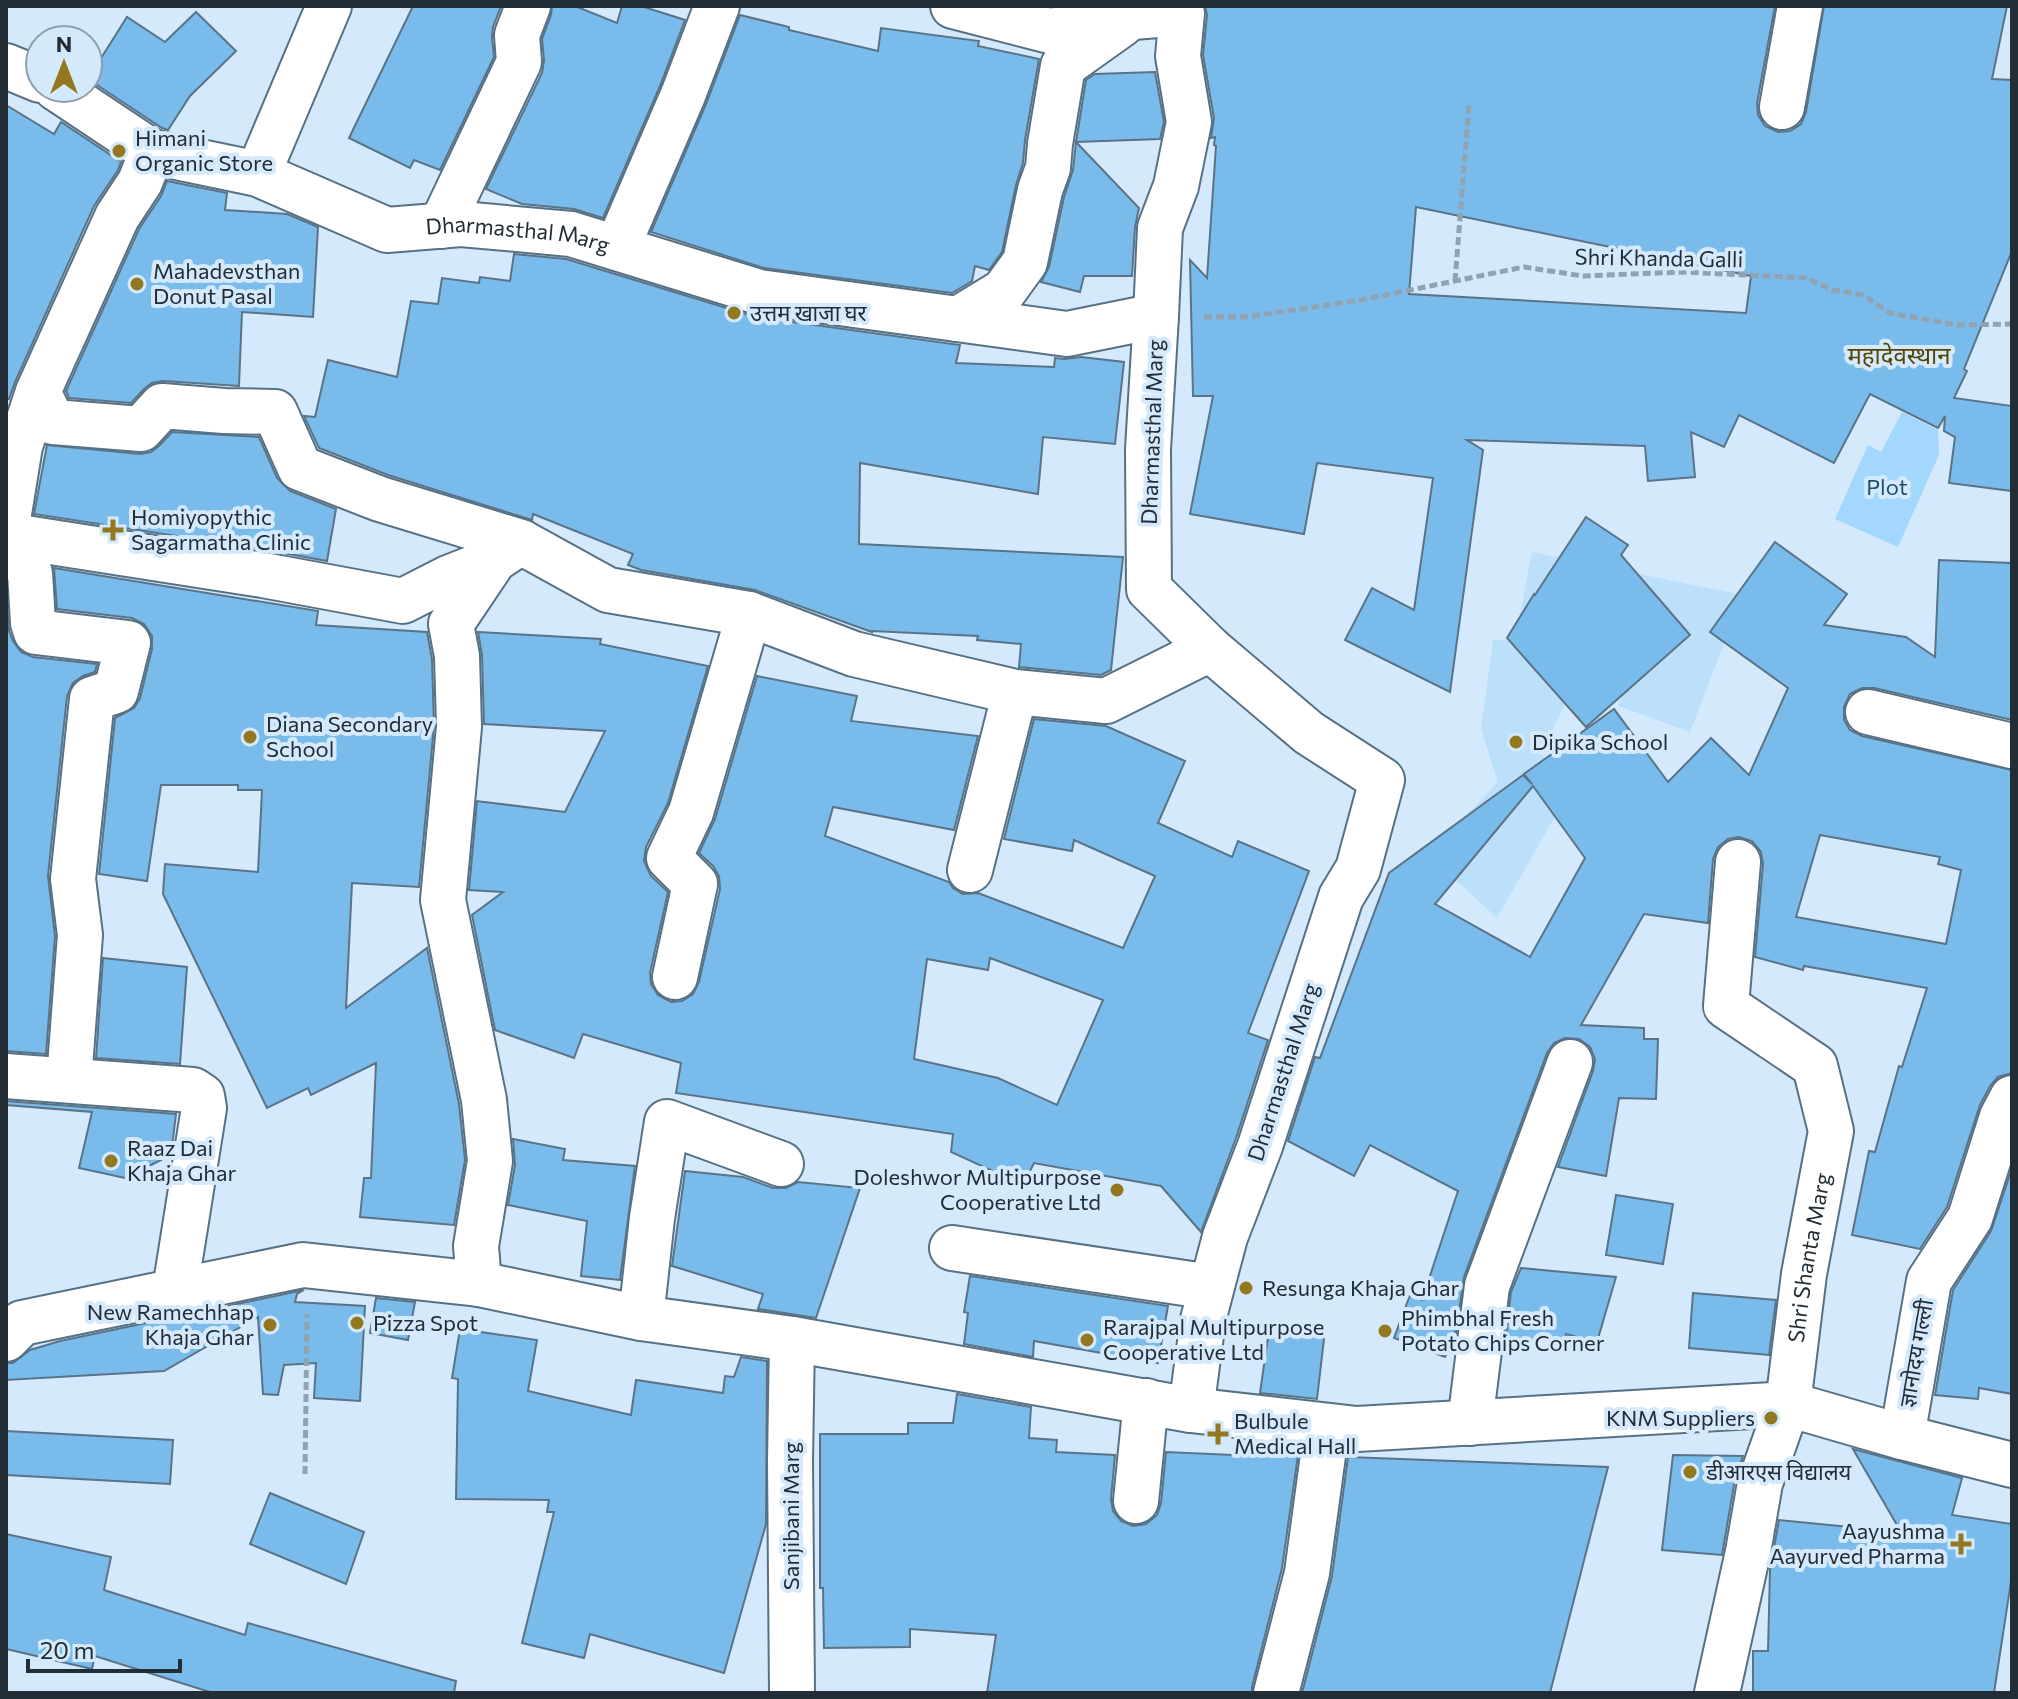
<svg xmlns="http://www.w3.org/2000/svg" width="2018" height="1699" font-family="Commissioner,'Noto Sans Devanagari',sans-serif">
	<rect width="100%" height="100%" fill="#d4eafc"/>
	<!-- built -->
	<polygon fill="#bcdffa" points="1532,552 1743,595 1690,732 1619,706 1623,668 1573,688 1541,753 1557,777 1560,808 1497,918 1429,855 1498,782 1481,729 1493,640 1515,640"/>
	<!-- green -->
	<polygon fill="#a4d7fe" points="1902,412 1938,430 1939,455 1898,547 1835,519 1868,445 1881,452"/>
	<!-- building -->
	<g fill="#79bcec" stroke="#5a7387" stroke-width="2" fill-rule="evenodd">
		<polygon points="413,6 501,6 493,27 492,37 494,57 440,170 414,160 410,168 349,138"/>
		<polygon points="552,6 575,6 617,23 622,6 641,6 685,20 660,86 603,218 574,209 522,204 486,189 542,73 544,60 542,39 551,15"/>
		<path d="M1205,6H1775L1757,103L1758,115L1765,126L1778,132L1790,131L1801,124L1806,112L1824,6H2007L1992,79L2012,80V251L1964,369L1967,371L1954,398L2012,406V491L1949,483L1955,437L1944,431L1945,416L1938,428L1870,394L1834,463L1739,415L1724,447L1691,432L1695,477L1648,481L1645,446L1467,440L1483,450L1450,692L1345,640L1372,588L1414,610L1433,478L1317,463L1304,534L1190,514L1213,396H1193L1190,260L1207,278L1216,146L1214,145L1215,137L1211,138L1214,118L1203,55L1207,15ZM1416,207L1751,276L1746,313L1409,294Z"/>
		<polygon points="196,12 236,51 190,96 168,130 162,128 88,79 127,17 165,42"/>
		<polygon points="740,15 789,27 789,30 878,51 881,28 979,41 978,46 1039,59 1025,140 1023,163 1016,185 1002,252 989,270 975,266 972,281 952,293 764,268 651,232 706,104"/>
		<polygon points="1155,72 1164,122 1160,139 1076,142 1086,80 1095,74"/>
		<polygon points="6,105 54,134 61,122 121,162 118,170 94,206 15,382 9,399 6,397"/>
		<polygon points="1076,142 1139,208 1135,227 1132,276 1084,276 1080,292 1041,282 1049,267 1064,197 1073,170"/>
		<polygon points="167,181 227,193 225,210 287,214 318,227 313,317 242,312 239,386 163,381 152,383 144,389 131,403 69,398 66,391 139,229 161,196"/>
		<polygon points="514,254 566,259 756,317 960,345 956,363 1054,367 1055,358 1064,359 1081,357 1124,362 1115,444 1043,437 1038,494 860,463 859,544 1123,557 1111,670 1101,675 1019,667 1021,644 977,640 978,636 872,631 872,632 755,590 641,570 628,565 633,554 533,514 532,520 388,475 319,448 304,416 315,417 328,360 397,377 411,301 438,304 442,278 479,283 480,277 510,281"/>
		<polygon points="172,432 259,437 277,478 290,491 336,509 327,561 267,550 34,514 47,445 140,454 151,452 159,446"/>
		<polygon points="1586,517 1628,545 1621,555 1690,635 1586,727 1507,638 1534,594 1535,595"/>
		<path d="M1775,542L1847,594L1824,625L1906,637L1935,657L1939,560L2012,563V720L1874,688H1862L1850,694L1844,707V720L1850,730L1862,736L2012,770V1073L1998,1077L1990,1086L1980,1105L1947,1207L1920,1249L1852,1235L1869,1151L1875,1152L1899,1066L1902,1067L1927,988L1804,966L1803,970L1755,957L1763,864L1761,852L1752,841L1739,837L1728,839L1718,847L1713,859L1708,923L1644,914L1581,1025L1644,1028V1039H1658L1656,1099L1619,1098L1606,1176L1558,1167L1593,1071L1595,1059L1590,1047L1579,1039L1565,1038L1554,1043L1547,1053L1464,1277L1456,1333L1454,1332L1445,1357L1394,1338L1410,1295L1422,1300L1458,1191L1370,1145L1354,1176L1288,1141L1315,1057L1320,1058L1389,873L1523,775L1532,784L1524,774L1614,709L1668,782L1711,738L1749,775L1788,688L1710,632ZM1533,786L1585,858L1530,957L1435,904ZM1820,835L1940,857L1938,864L1961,870L1946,944L1796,917Z"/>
		<polygon points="54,568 318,611 316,625 427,632 432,659 434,726 419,887 352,883 346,1008 427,948 459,1104 465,1160 454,1225 360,1217 364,1178 371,1178 376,1063 311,1095 308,1088 267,1108 163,894 165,864 258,872 262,790 238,790 238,785 161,785 147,881 99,874 115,718 134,708 140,698 152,649 152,636 144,624 132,618 57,609"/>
		<polygon points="6,590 9,631 13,641 21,652 33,657 97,664 95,672 83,676 73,683 67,696 48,876 55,936 46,1054 6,1051"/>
		<path d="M478,632L601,639L600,644L708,666L668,803L646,847L644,861L651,876L668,892L650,973L651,984L658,995L671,1002L682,1001L693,994L699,982L720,889L719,876L713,866L699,853L715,819L757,676L857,696L851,721L978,736L954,830L833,807L825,836L949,882L953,888L963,894L978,893L1123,948L1155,876L1074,840L1072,851L1004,839L1034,719L1106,726L1185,761L1158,823L1232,857L1238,841L1309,871L1248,1033L1268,1040L1236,1138L1201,1232L1161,1186L1034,1163L1023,1185L951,1152L953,1134L676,1093L681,1063L583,1034L574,1058L495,1030L472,915L503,892L469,890L477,801L565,812L605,731L484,724L482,655ZM990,958L1103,1000L1057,1105L998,1078L914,1059L927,959L988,970Z"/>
		<polygon points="103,958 187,967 180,1064 96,1058"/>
		<polygon points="6,1101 176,1114 171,1155 125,1178 79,1168 92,1112 6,1105"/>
		<polygon points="513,1139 565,1149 563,1160 635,1166 620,1280 581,1276 587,1221 508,1205 515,1165"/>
		<polygon points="2012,1168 2012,1394 1979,1388 1978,1399 1935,1395 1953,1290 1991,1231"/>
		<polygon points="685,1171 743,1177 773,1188 786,1188 798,1182 860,1188 816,1318 758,1309 763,1294 672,1266"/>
		<polygon points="1616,1195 1673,1204 1663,1264 1606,1255"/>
		<polygon points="1521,1268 1616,1277 1597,1342 1566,1334 1566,1343 1506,1337 1511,1292"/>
		<polygon points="970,1276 1168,1306 1158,1363 1034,1341 1033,1357 964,1344 968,1313 964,1312"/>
		<polygon points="304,1290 297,1294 295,1302 365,1306 360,1401 314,1398 316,1363 284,1365 278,1395 263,1394 258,1317 164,1371 6,1380 6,1363 13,1363 30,1350 60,1341"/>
		<polygon points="1693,1293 1776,1300 1769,1355 1689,1348"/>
		<polygon points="376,1298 415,1302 408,1340 370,1333"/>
		<polygon points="1270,1323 1325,1330 1317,1399 1260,1393"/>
		<polygon points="460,1329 537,1340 528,1391 631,1415 636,1380 723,1393 725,1376 734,1377 741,1357 767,1361 766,1524 724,1673 590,1634 584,1658 522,1643 554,1512 547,1512 549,1500 456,1499 458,1379 452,1378"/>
		<polygon points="957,1394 1031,1407 1029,1438 1057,1440 1056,1452 1115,1455 1111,1499 1113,1511 1121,1521 1133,1526 1146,1524 1157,1515 1161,1503 1166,1452 1233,1455 1235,1440 1299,1448 1282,1568 1252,1687 1252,1693 987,1693 996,1635 910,1629 910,1647 824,1648 823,1588 820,1588 820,1434 908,1434 908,1423 953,1423"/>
		<polygon points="6,1431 173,1440 170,1484 6,1475"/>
		<polygon points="1853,1449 1962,1478 1952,1515 2012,1524 2012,1575 1994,1693 1753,1693 1753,1651 1768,1651 1770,1570 1779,1520 1901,1532"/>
		<polygon points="1673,1455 1743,1456 1735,1479 1722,1555 1662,1550"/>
		<polygon points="1348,1457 1608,1467 1550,1693 1302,1693 1332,1576"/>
		<polygon points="270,1493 364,1532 346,1584 250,1544"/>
		<polygon points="6,1534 111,1557 104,1590 245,1635 248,1623 456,1681 454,1693 213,1693 95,1656 92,1669 6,1649"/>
	</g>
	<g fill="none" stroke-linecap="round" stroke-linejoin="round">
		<!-- street casing -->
		<g stroke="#577184" stroke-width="48">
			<g id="street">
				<polyline points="953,6 1050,31 1133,17 1182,13 1178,56 1189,122 1176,186 1160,228 1156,316"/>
				<polyline points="6,66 40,80"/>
				<path id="s1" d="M56,88L152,152L258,174L387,230L461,224L571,234L759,292L1067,334L1156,316L1148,449L1149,589L1210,649L1309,733L1382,780L1358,869L1341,897L1260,1146L1225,1237L1203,1320L1191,1410"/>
				<polyline points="1782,107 1800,6"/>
				<polyline points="258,174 329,6"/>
				<polyline points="441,226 519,62 517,35 528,6"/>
				<polyline points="617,248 683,95 717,6"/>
				<polyline points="958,319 1004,291 1025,262 1040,190 1048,168 1050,144 1063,66 1122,24"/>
				<polyline points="38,392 53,422 141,429 162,406 224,411 275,412 300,468 380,499 521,542 608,590 749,614 854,654 1015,692 1106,701 1210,649"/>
				<polyline points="6,532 20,446 38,392 117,217 140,182 152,152"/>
				<polyline points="6,535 263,575 403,601 448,578 494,560"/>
				<polyline points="6,536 30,573 33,623 36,632 128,643 116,691 92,699 73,879 80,935 69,1080"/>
				<polyline points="1868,712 2012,746"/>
				<polyline points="970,870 1015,692"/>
				<polyline points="675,977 695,884 669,858 691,812 749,614"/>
				<polyline points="6,1076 193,1090 202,1096 204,1108 175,1290"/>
				<polyline points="952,1248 1211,1287"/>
				<polyline points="479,1284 476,1246 490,1161 484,1100 443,900 459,727 457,656 451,624 494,560 521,542"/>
				<polyline points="641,1318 652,1218 667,1122 781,1164"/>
				<polyline points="6,1339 22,1323 303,1265 479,1284 641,1318 792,1339 1191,1410 1357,1429 1788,1404 1902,1437 2012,1465"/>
				<polyline points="1470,1423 1487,1286 1570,1062"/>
				<polyline points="1902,1437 1929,1281 1970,1218 2002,1117 2012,1098"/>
				<polyline points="1136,1501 1146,1401"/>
				<polyline points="792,1693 790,1461 792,1339"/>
				<polyline points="1276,1693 1307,1573 1327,1426"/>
				<path id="s2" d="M1717,1693L1748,1552L1760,1483L1788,1404L1804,1274L1831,1131L1815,1066L1726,1006L1738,862"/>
			</g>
		</g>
		<!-- path -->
		<g stroke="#91a3b1" stroke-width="5" stroke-dasharray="8 4" stroke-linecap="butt">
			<polyline points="1455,281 1469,104"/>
			<polyline points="1204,317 1246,317 1361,300 1524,267 1583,276 1683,272 1807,278 1832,290 1863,295 1890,313 1956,325 2012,324"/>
			<polyline points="305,1474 307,1314"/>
		</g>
		<!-- street -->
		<use href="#street" stroke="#fff" stroke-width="44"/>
	</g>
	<!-- markers -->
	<g fill="#93781f" stroke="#d4eafc" stroke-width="3">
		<circle cx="119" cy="151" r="8"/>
		<circle cx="137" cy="284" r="8"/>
		<circle cx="734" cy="313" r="8"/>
		<path d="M109 518h8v8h8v8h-8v8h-8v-8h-8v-8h8z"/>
		<circle cx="250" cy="737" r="8"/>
		<circle cx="1516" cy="742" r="8"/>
		<circle cx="111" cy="1161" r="8"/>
		<circle cx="1117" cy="1190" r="8"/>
		<circle cx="1246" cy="1288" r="8"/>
		<circle cx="357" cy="1323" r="8"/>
		<circle cx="270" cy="1325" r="8"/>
		<circle cx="1385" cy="1331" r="8"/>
		<circle cx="1087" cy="1340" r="8"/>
		<circle cx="1771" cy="1418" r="8"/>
		<path d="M1214 1422h8v8h8v8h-8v8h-8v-8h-8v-8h8z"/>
		<circle cx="1690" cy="1472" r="8"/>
		<path d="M1957 1532h8v8h8v8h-8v8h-8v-8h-8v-8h8z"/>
	</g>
	<g text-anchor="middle" stroke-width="8" stroke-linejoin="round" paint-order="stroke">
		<!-- poi labels -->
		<g font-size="22" fill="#222d35" stroke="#d4eafc" text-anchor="start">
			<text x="135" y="146">Himani<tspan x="135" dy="25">Organic Store</tspan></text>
			<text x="153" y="279">Mahadevsthan<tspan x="153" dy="25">Donut Pasal</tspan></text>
			<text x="750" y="321">उत्तम खाजा घर</text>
			<text x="131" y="525">Homiyopythic<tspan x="131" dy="25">Sagarmatha Clinic</tspan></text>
			<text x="266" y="732">Diana Secondary<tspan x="266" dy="25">School</tspan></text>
			<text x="1532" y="750">Dipika School</text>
			<text x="127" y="1156">Raaz Dai<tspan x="127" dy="25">Khaja Ghar</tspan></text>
			<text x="1101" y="1185" text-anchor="end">Doleshwor Multipurpose<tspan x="1101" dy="25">Cooperative Ltd</tspan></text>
			<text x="1262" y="1296">Resunga Khaja Ghar</text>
			<text x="254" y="1320" text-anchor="end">New Ramechhap<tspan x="254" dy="25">Khaja Ghar</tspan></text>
			<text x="1401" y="1326">Phimbhal Fresh<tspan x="1401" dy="25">Potato Chips Corner</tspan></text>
			<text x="373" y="1331">Pizza Spot</text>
			<text x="1103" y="1335">Rarajpal Multipurpose<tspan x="1103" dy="25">Cooperative Ltd</tspan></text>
			<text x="1755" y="1426" text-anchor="end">KNM Suppliers</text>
			<text x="1234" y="1429">Bulbule<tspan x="1234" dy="25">Medical Hall</tspan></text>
			<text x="1706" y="1480">डीआरएस विद्यालय</text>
			<text x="1945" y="1539" text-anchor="end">Aayushma<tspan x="1945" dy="25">Aayurved Pharma</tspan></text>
		</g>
		<!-- street labels -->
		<g font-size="22" fill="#222d35" stroke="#d4eafc">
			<text dy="8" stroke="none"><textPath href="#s1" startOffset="496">Dharmasthal Marg</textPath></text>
			<text transform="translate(1659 258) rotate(1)" y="8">Shri Khanda Galli</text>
			<text transform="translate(1152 432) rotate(-88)" y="8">Dharmasthal Marg</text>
			<text transform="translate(1283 1072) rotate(-72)" y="8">Dharmasthal Marg</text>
			<text dy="8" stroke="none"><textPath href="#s2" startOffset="446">Shri Shanta Marg</textPath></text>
			<text transform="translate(1916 1353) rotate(-80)" y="8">ज्ञानोदय गल्ली</text>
			<text transform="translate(791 1516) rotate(-90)" y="8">Sanjibani Marg</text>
		</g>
		<!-- park labels -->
		<g font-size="22" fill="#1d4f70" stroke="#d4eafc">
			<text x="1887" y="495">Plot</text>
		</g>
		<!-- neighbourhood labels -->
		<g font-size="24" fill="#574402" stroke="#d4eafc">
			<text x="1899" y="364">महादेवस्थान</text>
		</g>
	</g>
	<!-- border -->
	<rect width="2018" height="1699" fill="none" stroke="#222d35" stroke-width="16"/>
	<!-- north arrow -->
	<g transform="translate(64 64)"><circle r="38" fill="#d4eafc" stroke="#8d9eac" stroke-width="2"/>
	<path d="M0-6L14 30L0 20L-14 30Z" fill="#93781f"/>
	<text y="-12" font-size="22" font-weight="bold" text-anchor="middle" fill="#222d35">N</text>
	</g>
	<!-- scale -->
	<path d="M28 1659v12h152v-12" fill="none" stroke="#222d35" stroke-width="4"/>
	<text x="40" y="1659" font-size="24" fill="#222d35" stroke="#d4eafc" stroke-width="6" paint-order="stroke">20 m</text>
</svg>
